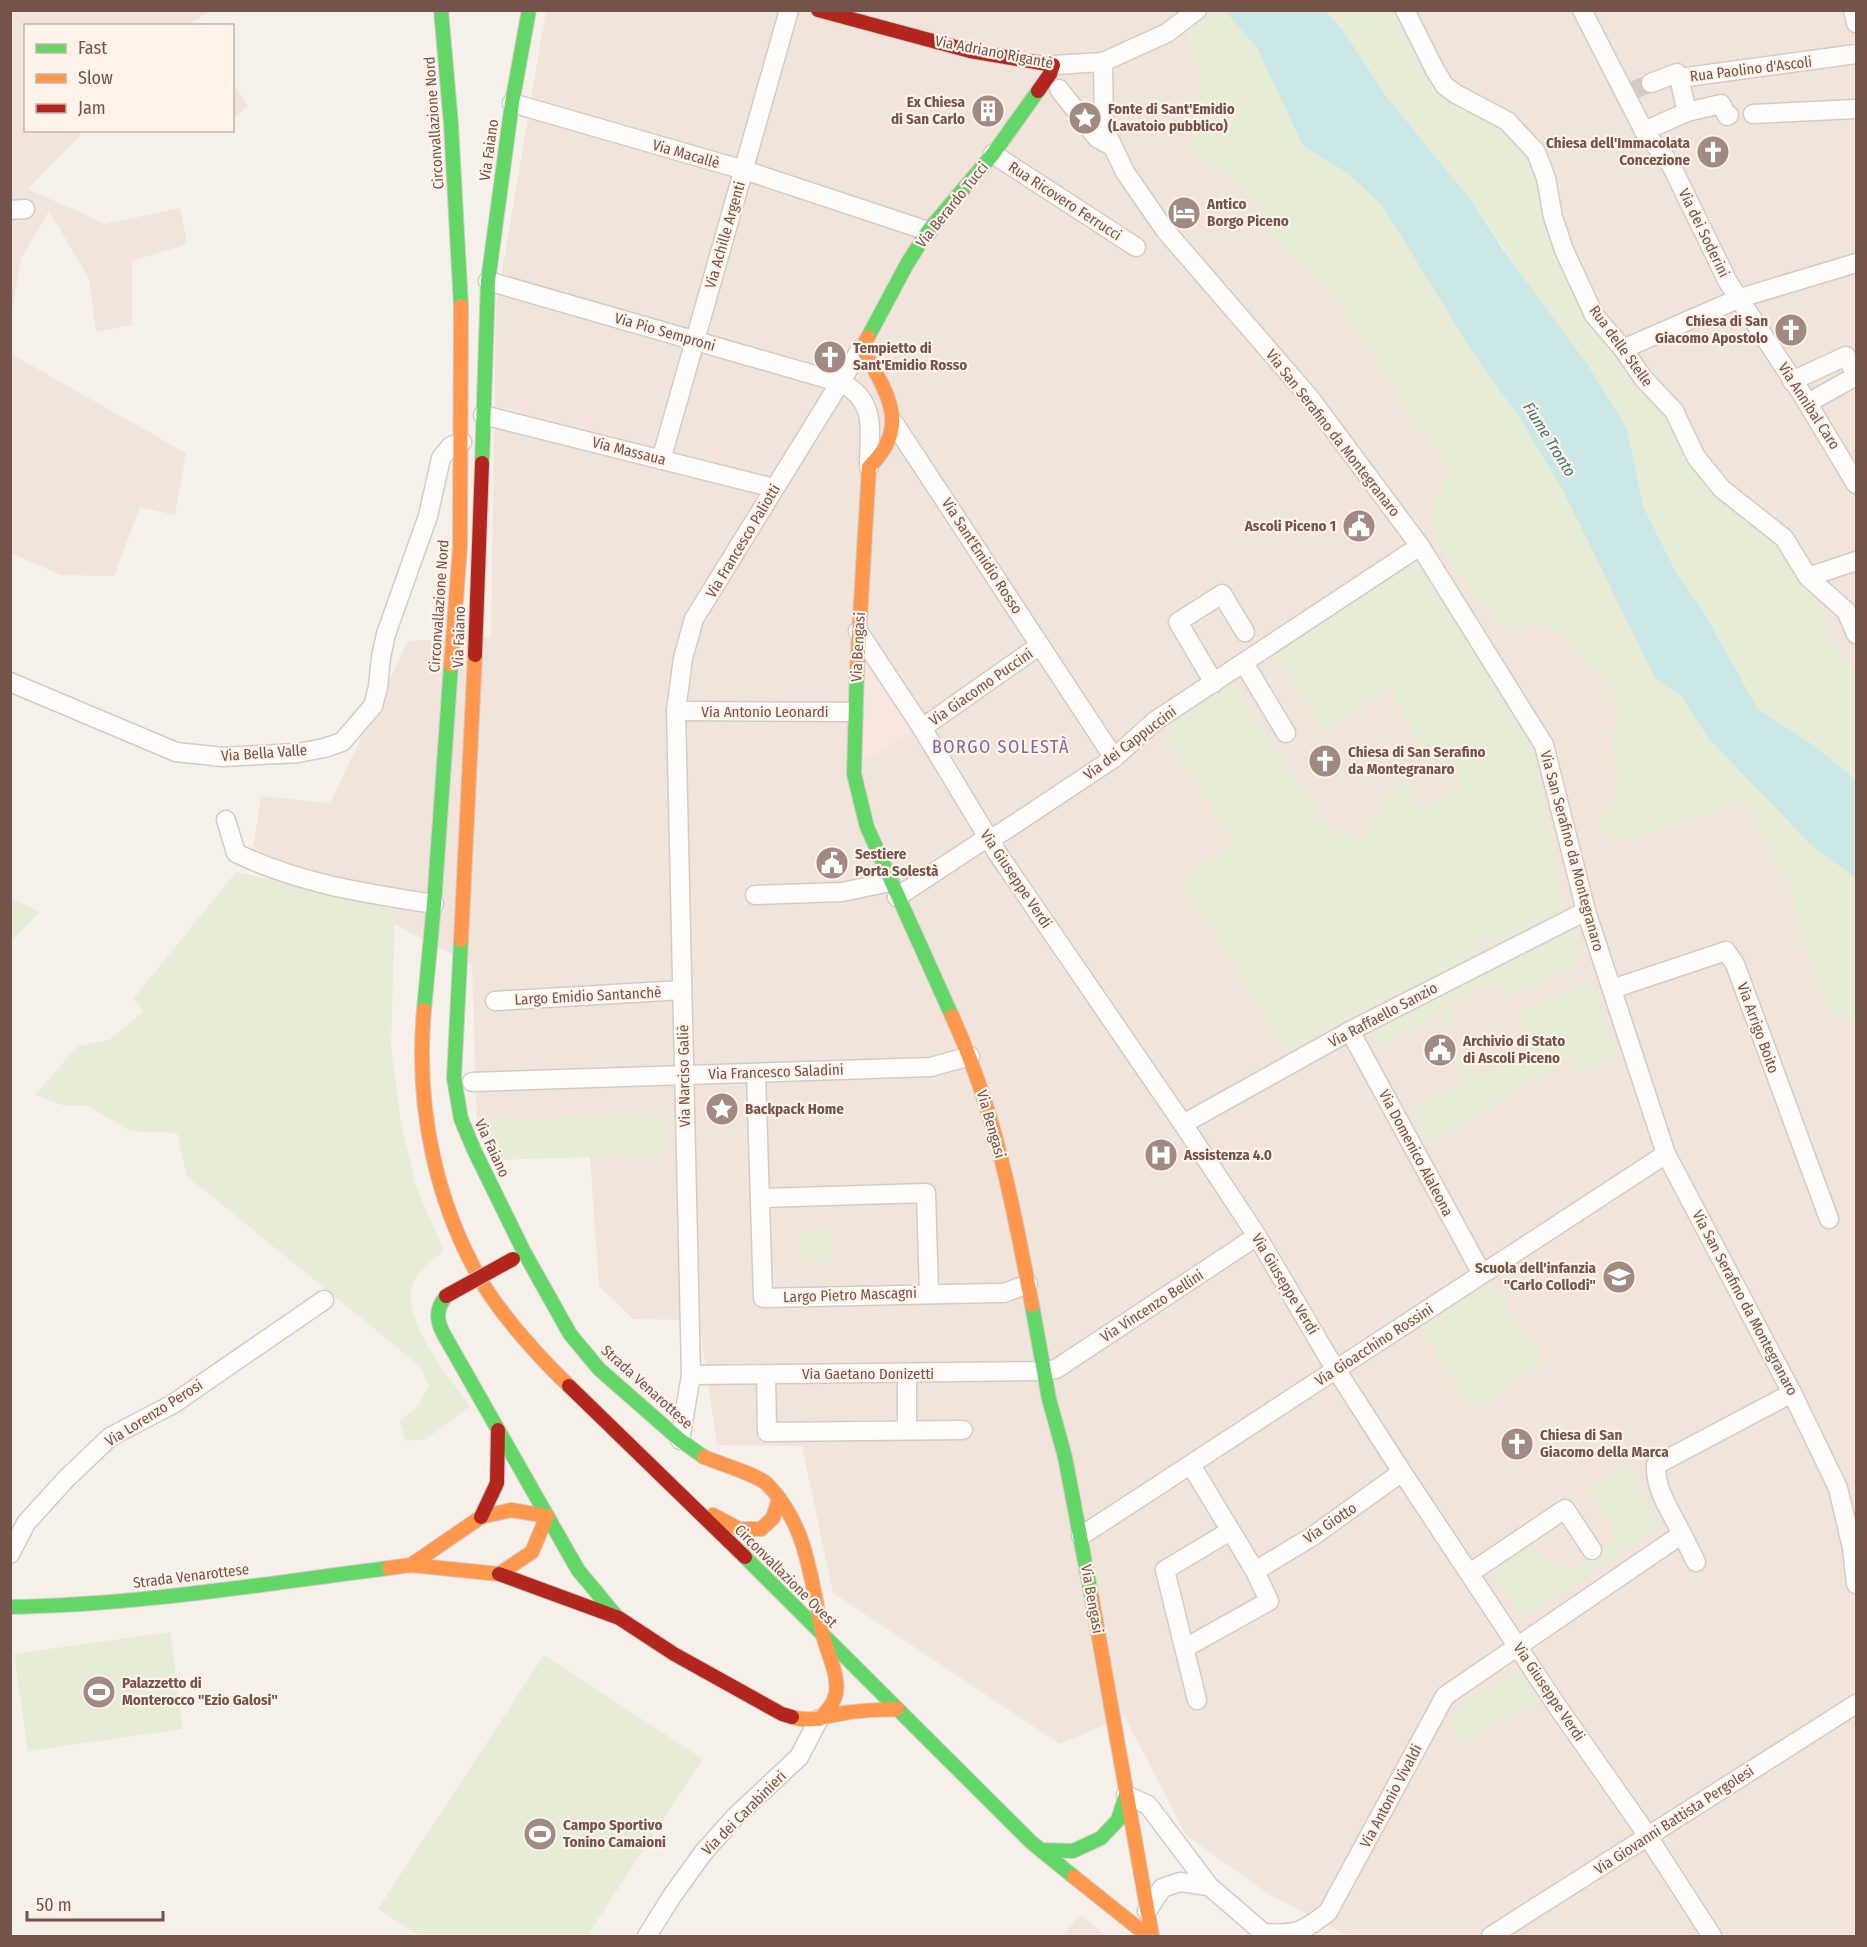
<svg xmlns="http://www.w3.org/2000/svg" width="1867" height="1947" font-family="'Fira Sans Condensed',sans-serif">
	<rect width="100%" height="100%" fill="#f6f0ea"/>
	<!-- residential -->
	<g fill="#f1e4da">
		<polygon points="11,11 212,11 190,23 192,25 26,26 26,130 84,131 28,189 105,224 180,208 187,244 132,261 132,325 96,332 89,278 49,211 21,258 11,318"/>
		<polygon points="546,11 1188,11 1190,54 1200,74 1196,127 1190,153 1229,177 1263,208 1265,231 1329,291 1421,431 1450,469 1430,513 1505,631 1546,623 1563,634 1588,669 1605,677 1619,710 1611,748 1619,781 1701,817 1745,804 1790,889 1808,954 1830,1008 1856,1026 1856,1936 1348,1936 1270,1895 1186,1835 1125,1717 1060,1744 833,1593 802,1446 717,1445 699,1320 633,1319 599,1286 590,1157 491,1160 477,1120 472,965 253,849 261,796 330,803 408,641 491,637 496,307"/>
		<polygon points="1392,11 1856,11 1856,675 1827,631 1812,592 1757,526 1631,365 1505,134 1445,89"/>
		<polygon points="233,83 248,106 233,119 232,119"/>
		<polygon points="11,354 186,453 175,515 140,507 114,576 61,575 11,553"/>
		<polygon points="1081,1915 1106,1936 1062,1936"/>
	</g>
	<!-- commercial -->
	<polygon fill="#f9e6e0" points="866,653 914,729 860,764"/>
	<!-- green -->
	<g fill="#e6ecd5">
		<polygon points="1188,11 1225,11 1257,48 1303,146 1346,172 1382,205 1471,350 1523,423 1563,491 1655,678 1682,697 1708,738 1812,846 1856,878 1856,1026 1830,1008 1808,954 1790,889 1745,804 1616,843 1599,823 1619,781 1611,748 1619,710 1605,677 1588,669 1563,634 1546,623 1505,631 1473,595 1440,549 1430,513 1450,469 1421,431 1329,291 1265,231 1263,208 1229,177 1190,153 1196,127 1200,74 1190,54"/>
		<polygon points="1325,11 1392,11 1445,89 1505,134 1529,158 1595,315 1757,526 1790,562 1812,592 1827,631 1856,675 1856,780 1816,747 1758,709 1703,611 1678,576 1643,506 1627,429 1470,199 1386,96 1343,30"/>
		<path d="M1418,561L1532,746L1539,767L1565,914L1492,946L1487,936L1476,941L1481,951L1287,1051L1180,880L1234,845L1158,726L1230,680L1334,836L1344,830L1351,836C1374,835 1366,829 1375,815C1377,811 1382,807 1386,804L1382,797L1407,780L1421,808L1463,786L1441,741L1423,753L1390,688L1323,732L1274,651Z"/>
		<path d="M236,872L327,892L395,903L391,1046L400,1117L416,1187L444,1251C436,1258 426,1265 419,1273C390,1311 449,1376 470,1406L426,1439L406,1441L400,1421L418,1406L429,1386L421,1367L187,1176L177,1133L130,1131L89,1106H65L35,1095L78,1046L109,1040L144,1011L133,999Z"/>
		<polygon points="11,898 39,912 11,941"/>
		<polygon points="1569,928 1577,930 1583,947 1574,967 1507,999 1496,982 1448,1004 1457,1023 1447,1028 1440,1015 1378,1047 1367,1026"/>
		<polygon points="1580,984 1593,984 1617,1059 1575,1074 1571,1057 1428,1145 1409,1109 1465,1081 1454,1059 1467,1053 1479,1076 1532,1048 1517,1014"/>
		<polygon points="664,1114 667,1154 491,1160 477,1120"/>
		<polygon points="831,1230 832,1262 800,1263 799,1231"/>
		<polygon points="1492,1283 1544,1363 1472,1410 1420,1329"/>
		<polygon points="1627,1464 1661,1526 1522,1619 1491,1573 1526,1549 1569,1571 1617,1538 1586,1491"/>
		<polygon points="170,1632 183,1729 28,1751 14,1654"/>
		<polygon points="544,1655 703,1759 587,1936 420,1936 378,1909"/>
		<polygon points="1518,1669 1539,1703 1500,1721 1461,1746 1447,1724 1459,1706"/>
	</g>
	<!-- water -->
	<polygon fill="#cbe8e6" points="1225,11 1325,11 1343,30 1386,96 1470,199 1502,248 1587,364 1627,429 1643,506 1678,576 1703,611 1758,709 1816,747 1856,780 1856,878 1812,846 1708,738 1682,697 1655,678 1563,491 1523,423 1471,350 1382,205 1346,172 1303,146 1257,48"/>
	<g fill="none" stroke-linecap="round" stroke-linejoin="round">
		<!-- street-tunnel -->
		<polyline stroke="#d5c9c2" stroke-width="18" stroke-dasharray="18 9" stroke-linecap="butt" points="1629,92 1651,83"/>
		<!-- street casing -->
		<g stroke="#d4cbc7" stroke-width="21">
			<g id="street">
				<polyline points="1405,10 1435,70 1445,86 1456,94 1507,121 1536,152 1546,178 1553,217 1564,250 1594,315 1623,349 1643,378 1674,411 1696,457 1722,489 1784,538 1808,577 1846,611 1856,634"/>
				<polyline points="1582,10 1644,131 1671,165 1728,282 1802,394 1856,484"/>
				<polyline points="1853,10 1856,23"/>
				<polyline points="1103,62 1104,128 1125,172 1165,230 1310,398 1420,546 1544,745 1586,911 1666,1154 1792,1393 1838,1488 1852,1548 1856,1584"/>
				<polyline points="1053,65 1103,62 1167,33 1197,10"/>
				<polyline points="1679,78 1687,112"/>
				<polyline points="1651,83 1677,73 1679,78 1856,54"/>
				<polyline points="1059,89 1097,138 1110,145"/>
				<polyline points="512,103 744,170 928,231"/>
				<polyline points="1753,114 1856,109"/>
				<polyline points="1644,131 1687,112 1721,104 1727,116 1729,115"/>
				<polyline points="993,154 1136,247"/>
				<polyline points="10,210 25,209"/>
				<path d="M488,281L842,383C878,402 869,431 869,467"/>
				<polyline points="1623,349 1740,298 1856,263"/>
				<polyline points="1792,381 1846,356 1856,374"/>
				<polyline points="1808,403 1856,376"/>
				<polyline points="483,415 774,488"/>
				<polyline points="894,423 1114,758"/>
				<polyline points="661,460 789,10"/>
				<polyline points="1808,577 1856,561"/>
				<polyline points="858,631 922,728 998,854 1183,1124 1257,1236 1328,1357 1402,1472 1557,1706 1639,1823 1712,1936"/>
				<polyline points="1244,663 1286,733"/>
				<polyline points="10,682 176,752 223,757 298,753 324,748 342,742 373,706 378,687 381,657 386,634 428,516 441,458 451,446 462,442"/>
				<polyline points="1214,683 1178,622 1222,594 1245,632"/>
				<polyline points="676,711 854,712"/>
				<polyline points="922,728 1040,645"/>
				<path d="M226,820L236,853C300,884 365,893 434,904"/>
				<polyline points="755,895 842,892 890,882"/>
				<polyline points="897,897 979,843 1001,833 1114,758 1155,721 1420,546"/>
				<polyline points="1612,989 1726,951 1735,964 1829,1219"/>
				<polyline points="495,1001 682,990"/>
				<polyline points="1350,1031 1482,1274"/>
				<polyline points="756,1073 763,1298 994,1293 1004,1293 1028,1284"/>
				<polyline points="472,1082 931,1067 970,1056"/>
				<polyline points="1183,1124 1350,1031 1586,911"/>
				<polyline points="760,1198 926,1193 929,1293"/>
				<polyline points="907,1374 907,1430"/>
				<polyline points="691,1375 1045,1371 1056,1369 1257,1236"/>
				<polyline points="766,1375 767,1432 963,1430"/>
				<polyline points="680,1440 691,1375 676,711 683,658 694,619 862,347"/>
				<polyline points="1682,1534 1696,1562"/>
				<polyline points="1081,1536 1666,1154"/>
				<polyline points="10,1554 26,1523 66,1479 110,1437 173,1404 324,1300"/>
				<polyline points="1255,1571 1313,1536 1402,1472"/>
				<polyline points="1470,1573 1565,1509 1592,1550"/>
				<polyline points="1185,1648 1269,1601 1255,1571 1191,1465"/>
				<polyline points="1197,1700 1165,1570 1230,1531"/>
				<polyline points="1126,1795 1148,1805 1209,1886 1267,1936"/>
				<polyline points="1147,1911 1162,1888 1180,1882 1209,1886"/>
				<path d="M1264,1933C1296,1935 1303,1932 1328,1912L1445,1696L1682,1534C1671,1512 1655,1490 1656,1465L1792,1393"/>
				<polyline points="647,1936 672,1896 703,1853 735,1817 799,1757 819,1719"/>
				<polyline points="1491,1936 1856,1704"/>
			</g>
		</g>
		<!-- fast casing -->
		<g stroke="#d5cbc6" stroke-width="16">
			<g id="fast">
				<polyline points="441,10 451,124 461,306"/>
				<polyline points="868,337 907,264 928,231 993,154 1038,91"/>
				<polyline points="482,463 488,281 512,103 529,10"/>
				<polyline points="857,669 854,774 867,827 952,1016"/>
				<polyline points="461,940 454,1078 461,1119 474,1150 524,1252 570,1334 599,1369 680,1440 704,1457"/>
				<polyline points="424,1010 434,904 451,665"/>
				<path d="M446,1296C436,1309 436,1319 443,1333L578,1570L617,1617"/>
				<polyline points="1032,1305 1049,1399 1065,1457 1092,1599"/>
				<polyline points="745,1557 1031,1842 1074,1877"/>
				<path d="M10,1607C137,1605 263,1584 389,1568"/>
				<polyline points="1041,1850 1073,1851 1101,1838 1118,1820 1126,1795"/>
			</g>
		</g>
		<!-- slow casing -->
		<g stroke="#d5cbc6" stroke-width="16">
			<g id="slow">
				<polyline points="451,665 460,547 461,306"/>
				<path d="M857,669L869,467C913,425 885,391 862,347L868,337"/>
				<polyline points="461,940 475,655"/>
				<path d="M424,1010C415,1107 436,1209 488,1292C511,1326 539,1357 569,1386"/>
				<path d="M952,1016C995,1110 1013,1204 1032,1305"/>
				<path d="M704,1457C718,1463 758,1475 767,1484C809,1527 810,1580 823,1635C827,1653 839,1674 836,1693C834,1704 827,1712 819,1719"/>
				<polyline points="713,1515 739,1529 761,1529 773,1518 779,1498"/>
				<polyline points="411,1565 481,1517 511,1510 547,1516"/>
				<polyline points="389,1568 411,1565 499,1574 532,1552 547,1516"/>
				<polyline points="1092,1599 1152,1936"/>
				<path d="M792,1717C811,1723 826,1716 844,1713C861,1710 879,1710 897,1709"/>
				<polyline points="1074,1877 1148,1936"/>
			</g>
		</g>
		<!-- jam casing -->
		<g stroke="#d5cbc6" stroke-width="16">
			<g id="jam">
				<polyline points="818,10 970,51 1053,65 1050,74 1038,91"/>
				<polyline points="475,655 482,463"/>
				<polyline points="569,1386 745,1557"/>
				<polyline points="481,1517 497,1483 498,1430"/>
				<polyline points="499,1574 619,1618 674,1654 782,1714 792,1717"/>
			</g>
		</g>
		<!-- street -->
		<use href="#street" stroke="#fefdfc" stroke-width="18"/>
		<!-- fast -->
		<use href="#fast" stroke="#63d668" stroke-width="14"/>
		<!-- slow -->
		<use href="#slow" stroke="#ff974d" stroke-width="14"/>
		<!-- jam -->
		<use href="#jam" stroke="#b3261e" stroke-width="14"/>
		<!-- jam-bridge casing -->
		<g stroke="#d5cbc6" stroke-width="16" stroke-linecap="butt">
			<polyline id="jam-bridge" points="446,1296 513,1259"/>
		</g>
		<!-- jam-bridge -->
		<use href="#jam-bridge" stroke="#b3261e" stroke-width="14"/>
	</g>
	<!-- icons -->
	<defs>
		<g id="building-disc" transform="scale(1.725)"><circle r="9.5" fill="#a18a82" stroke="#fff3ea"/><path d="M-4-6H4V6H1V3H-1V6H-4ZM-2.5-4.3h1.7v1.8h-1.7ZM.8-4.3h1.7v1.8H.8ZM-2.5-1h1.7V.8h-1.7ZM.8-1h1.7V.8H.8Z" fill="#fff"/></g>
		<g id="sight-disc" transform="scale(1.725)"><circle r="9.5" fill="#a18a82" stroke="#fff3ea"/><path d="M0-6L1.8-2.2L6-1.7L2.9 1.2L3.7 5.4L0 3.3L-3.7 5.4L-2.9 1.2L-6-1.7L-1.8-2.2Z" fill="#fff"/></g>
		<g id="church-disc" transform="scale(1.725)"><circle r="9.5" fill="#a18a82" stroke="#fff3ea"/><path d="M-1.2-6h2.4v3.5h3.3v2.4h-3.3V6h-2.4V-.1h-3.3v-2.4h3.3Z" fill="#fff"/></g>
		<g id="hotel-disc" transform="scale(1.725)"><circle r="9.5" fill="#a18a82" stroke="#fff3ea"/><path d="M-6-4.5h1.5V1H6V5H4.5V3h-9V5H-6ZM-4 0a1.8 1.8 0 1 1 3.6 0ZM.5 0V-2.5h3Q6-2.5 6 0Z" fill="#fff"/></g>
		<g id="civic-disc" transform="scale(1.725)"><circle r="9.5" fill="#a18a82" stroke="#fff3ea"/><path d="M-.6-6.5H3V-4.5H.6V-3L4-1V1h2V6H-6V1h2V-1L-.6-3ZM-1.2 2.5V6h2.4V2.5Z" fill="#fff"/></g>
		<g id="hospital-disc" transform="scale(1.725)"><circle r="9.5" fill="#a18a82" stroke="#fff3ea"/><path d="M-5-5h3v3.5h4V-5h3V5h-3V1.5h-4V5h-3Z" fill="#fff"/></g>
		<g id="school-disc" transform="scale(1.725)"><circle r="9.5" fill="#a18a82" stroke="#fff3ea"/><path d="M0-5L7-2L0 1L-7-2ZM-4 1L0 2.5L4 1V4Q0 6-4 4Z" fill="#fff"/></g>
		<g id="stadium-disc" transform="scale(1.725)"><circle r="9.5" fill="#a18a82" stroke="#fff3ea"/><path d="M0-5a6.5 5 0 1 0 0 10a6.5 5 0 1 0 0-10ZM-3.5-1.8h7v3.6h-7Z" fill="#fff"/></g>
	</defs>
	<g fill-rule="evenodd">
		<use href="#building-disc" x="988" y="111"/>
		<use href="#sight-disc" x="1085" y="118"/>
		<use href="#church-disc" x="1713" y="152"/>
		<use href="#hotel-disc" x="1184" y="213"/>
		<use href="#church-disc" x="1791" y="330"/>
		<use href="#church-disc" x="830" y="357"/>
		<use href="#civic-disc" x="1359" y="526"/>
		<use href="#church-disc" x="1325" y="761"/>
		<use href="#civic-disc" x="832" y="863"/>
		<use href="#civic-disc" x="1440" y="1050"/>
		<use href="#sight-disc" x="722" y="1109"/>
		<use href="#hospital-disc" x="1161" y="1155"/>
		<use href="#school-disc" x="1619" y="1277"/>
		<use href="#church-disc" x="1517" y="1444"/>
		<use href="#stadium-disc" x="99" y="1692"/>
		<use href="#stadium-disc" x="540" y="1834"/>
	</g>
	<g text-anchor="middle" stroke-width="4.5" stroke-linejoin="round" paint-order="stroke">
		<!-- street labels -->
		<g font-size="15" fill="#73534a" stroke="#fff3ea">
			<text transform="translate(994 52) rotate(11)" y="5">Via Adriano Rigantè</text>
			<text transform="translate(1751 69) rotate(-7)" y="5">Rua Paolino d'Ascoli</text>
			<text transform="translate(434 123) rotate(-94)" y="5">Circonvallazione Nord</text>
			<text transform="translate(489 150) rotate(-82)" y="5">Via Faiano</text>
			<text transform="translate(686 154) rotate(16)" y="5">Via Macallè</text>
			<text transform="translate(1065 201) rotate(33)" y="5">Rua Ricovero Ferrucci</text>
			<text transform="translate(952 205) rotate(-51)" y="5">Via Berardo Tucci</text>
			<text transform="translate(1704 233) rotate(64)" y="5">Via dei Soderini</text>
			<text transform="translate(725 235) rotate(-74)" y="5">Via Achille Argenti</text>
			<text transform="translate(665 332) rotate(16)" y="5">Via Pio Semproni</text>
			<text transform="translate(1621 346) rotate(54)" y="5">Rua delle Stelle</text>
			<text transform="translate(1809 406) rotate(57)" y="5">Via Annibal Caro</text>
			<text transform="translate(1333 433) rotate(52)" y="5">Via San Serafino da Montegranaro</text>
			<text transform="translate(629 451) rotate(14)" y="5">Via Massaua</text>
			<text transform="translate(743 541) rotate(-59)" y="5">Via Francesco Paliotti</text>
			<text transform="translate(982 556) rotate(57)" y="5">Via Sant'Emidio Rosso</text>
			<text transform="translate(439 606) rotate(-86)" y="5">Circonvallazione Nord</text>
			<text transform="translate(459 637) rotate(-88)" y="5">Via Faiano</text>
			<text transform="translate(858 647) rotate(-87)" y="5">Via Bengasi</text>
			<text transform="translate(981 687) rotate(-35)" y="5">Via Giacomo Puccini</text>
			<text x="765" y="717">Via Antonio Leonardi</text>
			<text transform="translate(1130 743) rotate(-37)" y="5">Via dei Cappuccini</text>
			<text transform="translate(264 753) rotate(-4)" y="5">Via Bella Valle</text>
			<text transform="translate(1572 851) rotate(75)" y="5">Via San Serafino da Montegranaro</text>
			<text transform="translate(1016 879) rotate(56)" y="5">Via Giuseppe Verdi</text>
			<text transform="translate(588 996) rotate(-3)" y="5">Largo Emidio Santanchè</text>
			<text transform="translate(1383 1015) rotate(-28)" y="5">Via Raffaello Sanzio</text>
			<text transform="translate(1758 1028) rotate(70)" y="5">Via Arrigo Boito</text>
			<text transform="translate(776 1072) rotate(-2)" y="5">Via Francesco Saladini</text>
			<text transform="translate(684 1076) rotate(-91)" y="5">Via Narciso Galiè</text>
			<text transform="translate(991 1124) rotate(74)" y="5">Via Bengasi</text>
			<text transform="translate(492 1148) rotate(65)" y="5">Via Faiano</text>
			<text transform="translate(1416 1153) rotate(62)" y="5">Via Domenico Alaleona</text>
			<text transform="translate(1285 1284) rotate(59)" y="5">Via Giuseppe Verdi</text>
			<text transform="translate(850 1295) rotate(-2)" y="5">Largo Pietro Mascagni</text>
			<text transform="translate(1745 1303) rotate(62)" y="5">Via San Serafino da Montegranaro</text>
			<text transform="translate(1152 1306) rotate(-33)" y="5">Via Vincenzo Bellini</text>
			<text transform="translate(1374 1345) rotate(-33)" y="5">Via Gioacchino Rossini</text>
			<text x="868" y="1379">Via Gaetano Donizetti</text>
			<text transform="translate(647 1387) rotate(42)" y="5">Strada Venarottese</text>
			<text transform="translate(154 1413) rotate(-32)" y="5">Via Lorenzo Perosi</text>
			<text transform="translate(1330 1523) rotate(-34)" y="5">Via Giotto</text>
			<text transform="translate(191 1576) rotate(-7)" y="5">Strada Venarottese</text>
			<text transform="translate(786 1576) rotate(45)" y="5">Circonvallazione Ovest</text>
			<text transform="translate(1092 1599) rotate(80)" y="5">Via Bengasi</text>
			<text transform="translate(1549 1692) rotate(56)" y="5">Via Giuseppe Verdi</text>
			<text transform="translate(1391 1796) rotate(-62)" y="5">Via Antonio Vivaldi</text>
			<text transform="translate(744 1813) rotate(-45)" y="5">Via dei Carabinieri</text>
			<text transform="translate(1674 1820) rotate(-33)" y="5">Via Giovanni Battista Pergolesi</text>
		</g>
		<!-- poi labels -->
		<g font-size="15" font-weight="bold" fill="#73534a" stroke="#fff3ea" text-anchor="start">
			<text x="965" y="107" text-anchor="end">Ex Chiesa<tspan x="965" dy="17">di San Carlo</tspan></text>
			<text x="1108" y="114">Fonte di Sant'Emidio<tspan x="1108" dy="17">(Lavatoio pubblico)</tspan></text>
			<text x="1690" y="148" text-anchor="end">Chiesa dell'Immacolata<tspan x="1690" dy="17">Concezione</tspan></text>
			<text x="1207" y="209">Antico<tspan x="1207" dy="17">Borgo Piceno</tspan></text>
			<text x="1768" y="326" text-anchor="end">Chiesa di San<tspan x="1768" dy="17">Giacomo Apostolo</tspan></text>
			<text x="853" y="353">Tempietto di<tspan x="853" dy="17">Sant'Emidio Rosso</tspan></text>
			<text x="1336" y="531" text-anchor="end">Ascoli Piceno 1</text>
			<text x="1348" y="757">Chiesa di San Serafino<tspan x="1348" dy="17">da Montegranaro</tspan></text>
			<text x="855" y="859">Sestiere<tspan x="855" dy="17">Porta Solestà</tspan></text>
			<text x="1463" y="1046">Archivio di Stato<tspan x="1463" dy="17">di Ascoli Piceno</tspan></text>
			<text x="745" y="1114">Backpack Home</text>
			<text x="1184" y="1160">Assistenza 4.0</text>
			<text x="1596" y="1273" text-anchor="end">Scuola dell'infanzia<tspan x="1596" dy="17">"Carlo Collodi"</tspan></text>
			<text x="1540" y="1440">Chiesa di San<tspan x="1540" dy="17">Giacomo della Marca</tspan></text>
			<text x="122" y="1688">Palazzetto di<tspan x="122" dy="17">Monterocco "Ezio Galosi"</tspan></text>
			<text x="563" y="1830">Campo Sportivo<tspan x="563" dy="17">Tonino Camaioni</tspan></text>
		</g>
		<!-- water labels -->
		<g font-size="16" font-style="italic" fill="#3f7878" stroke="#fff3ea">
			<text transform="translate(1550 439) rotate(58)" y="6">Fiume Tronto</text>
		</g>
		<!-- quarter labels -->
		<g font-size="18" letter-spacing="1.5" fill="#7f6697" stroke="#fff3ea">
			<text x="1001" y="753">BORGO SOLESTÀ</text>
		</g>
	</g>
	<!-- border -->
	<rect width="1867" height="1947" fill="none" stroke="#73534a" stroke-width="24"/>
	<!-- legend -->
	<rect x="24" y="24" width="210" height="108" fill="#fff3ea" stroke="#c7b3aa" stroke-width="1.5"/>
	<rect x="36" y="44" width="30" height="9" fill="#63d668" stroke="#c7b3aa" stroke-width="1.5"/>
	<text x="78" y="54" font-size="18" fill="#73534a">Fast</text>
	<rect x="36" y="74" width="30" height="9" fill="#ff974d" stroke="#c7b3aa" stroke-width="1.5"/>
	<text x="78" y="84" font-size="18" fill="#73534a">Slow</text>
	<rect x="36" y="104" width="30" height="9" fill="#b3261e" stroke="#c7b3aa" stroke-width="1.5"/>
	<text x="78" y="114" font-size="18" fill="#73534a">Jam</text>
	<!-- scale -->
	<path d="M27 1911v9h136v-9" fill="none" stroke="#73534a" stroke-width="3"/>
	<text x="36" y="1911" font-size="18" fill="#73534a" stroke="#fff3ea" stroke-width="4.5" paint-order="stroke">50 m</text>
</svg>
